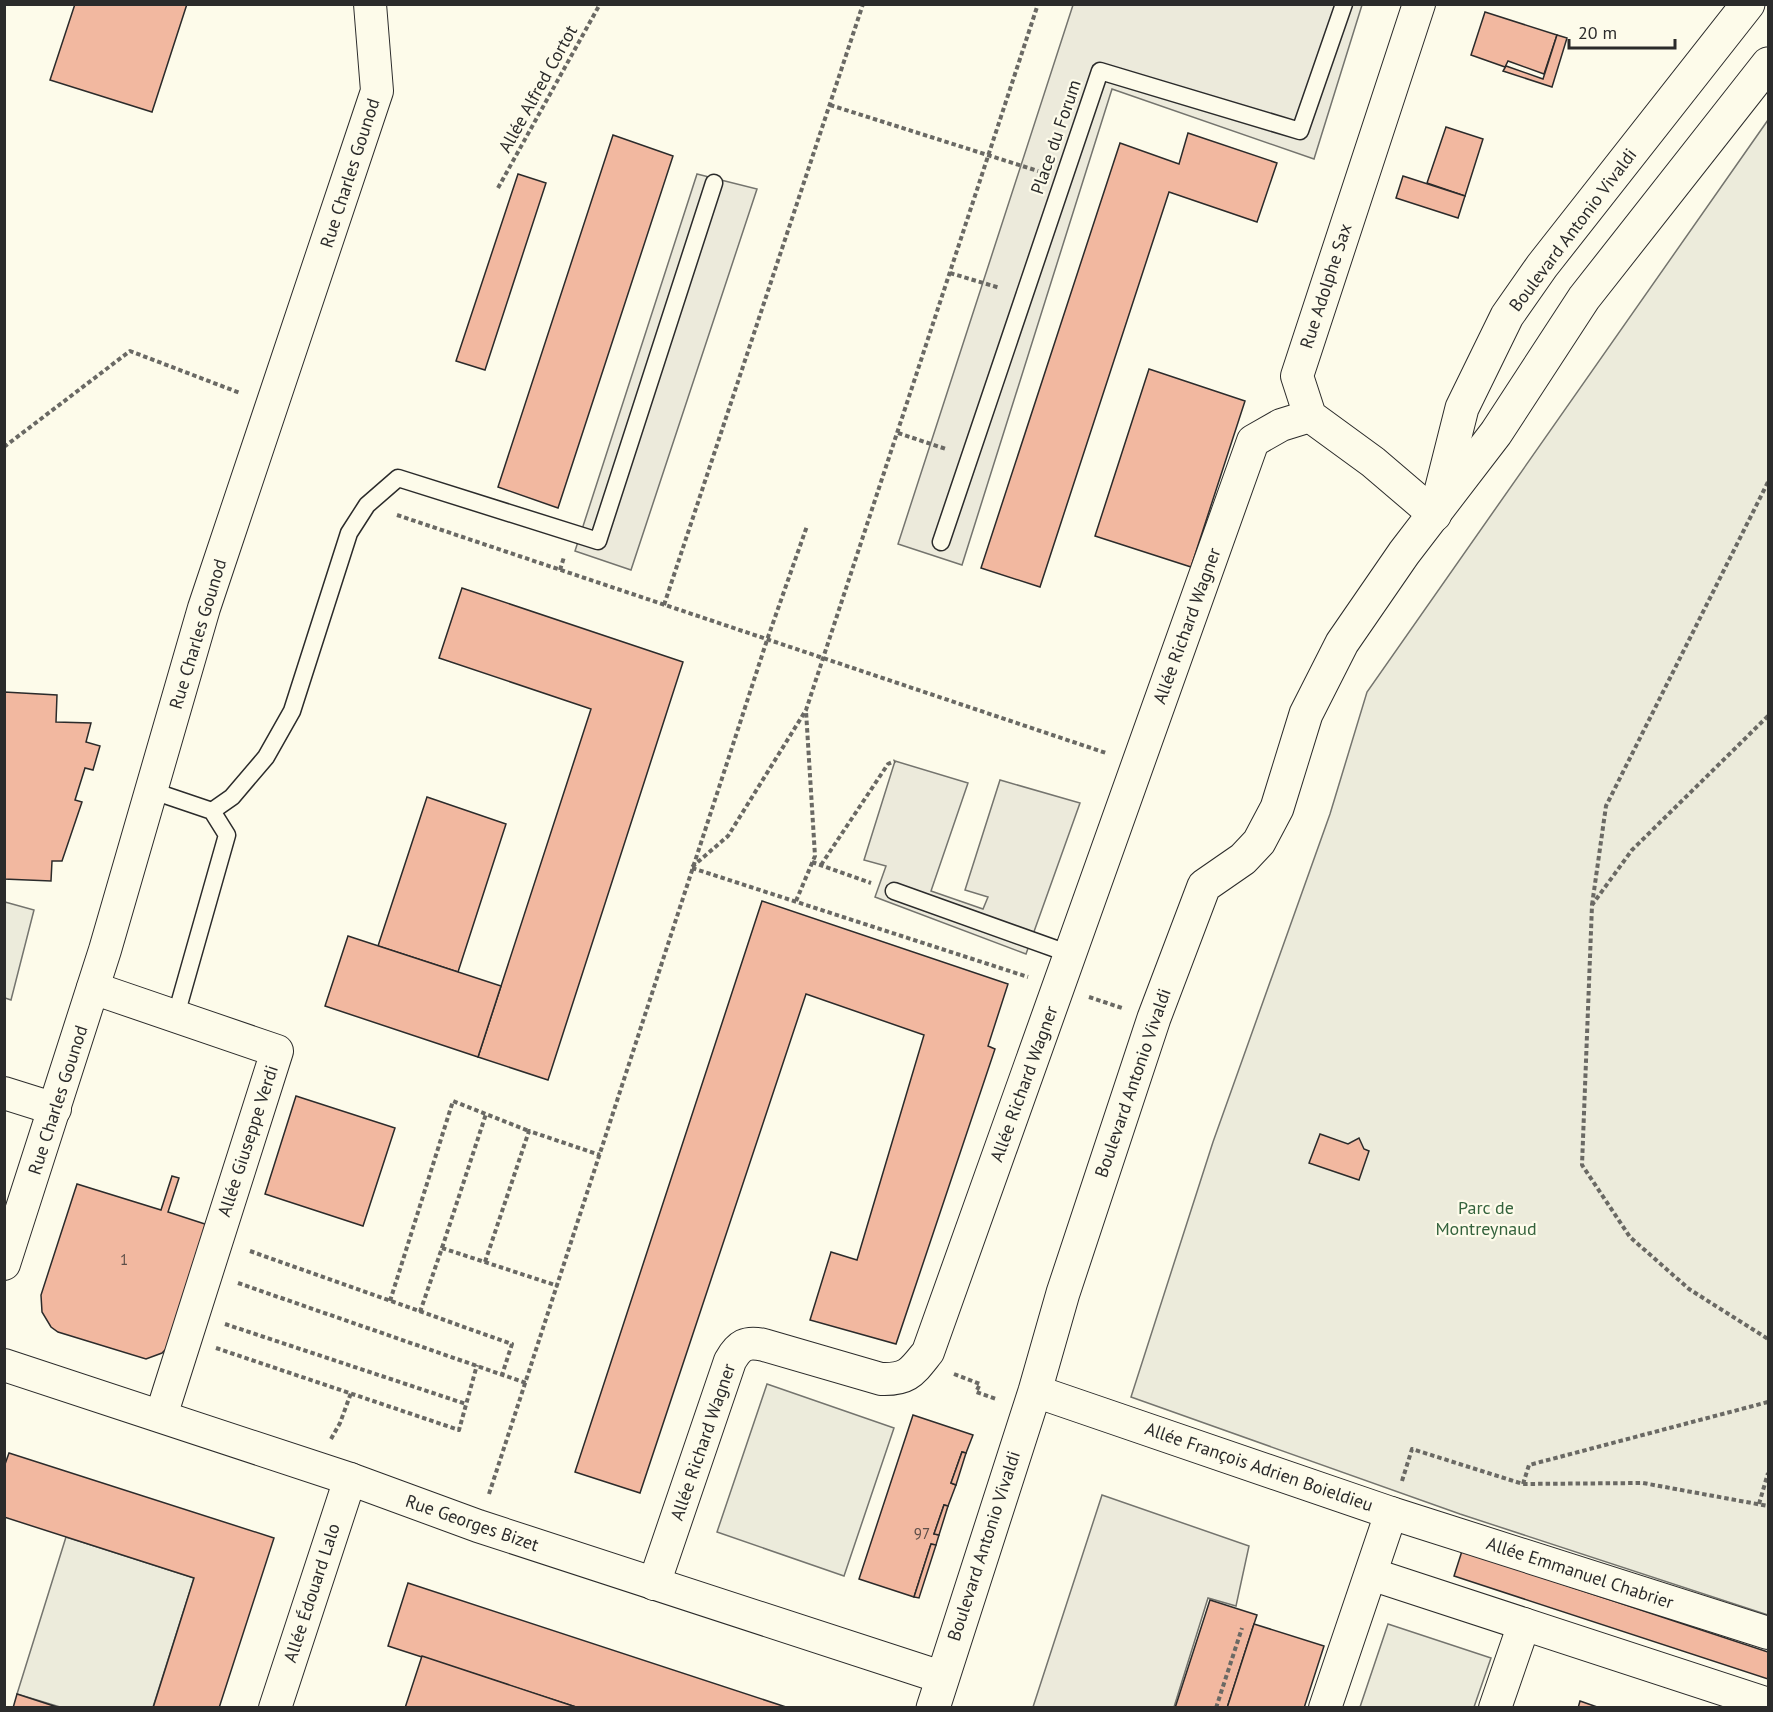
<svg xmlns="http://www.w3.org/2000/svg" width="1773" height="1712" font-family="'PT Sans',sans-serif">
	<rect width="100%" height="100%" fill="#fdfbea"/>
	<!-- green -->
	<g fill="#ecebdb" stroke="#74746e" stroke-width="1.5">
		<polygon points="1768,120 1768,1615 1460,1514 1131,1397 1213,1142 1330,814 1367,692"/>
		<polygon points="5,902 34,910 11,1000 5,998"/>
		<polygon points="767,1384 894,1428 844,1576 717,1532"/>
		<polygon points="66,1537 194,1578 153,1707 60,1707 17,1694"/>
		<polygon points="1388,1624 1491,1658 1474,1707 1360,1707"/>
	</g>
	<!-- parking -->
	<g fill="#eceadb" stroke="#74746e" stroke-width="1.5">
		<polygon points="1073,5 1362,5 1314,159 1112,89 962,565 898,544"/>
		<polygon points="697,174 757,189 631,570 575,551"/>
		<polygon points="895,761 968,783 931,891 983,909 988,897 965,890 1000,780 1080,803 1026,954 875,897 886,866 864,860"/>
		<polygon points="1102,1495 1249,1546 1236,1606 1208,1598 1174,1707 1033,1707"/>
	</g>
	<!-- building -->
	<g fill="#f2b8a0" stroke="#2b2b2b" stroke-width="1.5">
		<polygon points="75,4 187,4 152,112 50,80"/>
		<polygon points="1485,12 1557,35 1544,74 1508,61 1505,67 1471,55"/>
		<polygon points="1557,35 1567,38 1552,87 1503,71 1506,66 1543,79"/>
		<polygon points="1446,127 1483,139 1465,196 1427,183"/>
		<polygon points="1188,133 1277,163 1257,222 1169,192 1040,587 981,568 1120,143 1179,164"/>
		<polygon points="613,135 673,156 558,508 498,487"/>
		<polygon points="518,174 546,183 485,370 456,361"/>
		<polygon points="1403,176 1465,196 1458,218 1396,198"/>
		<polygon points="1149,369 1245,401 1191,567 1095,536"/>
		<polygon points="462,588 683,662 548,1080 478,1057 591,709 439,658"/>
		<polygon points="4,692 57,695 56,722 91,723 86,742 100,746 93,770 85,768 75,800 82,802 62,861 52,861 51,881 4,879"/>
		<polygon points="427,797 506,824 458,972 378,946"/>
		<polygon points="762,901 1008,984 988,1046 995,1049 896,1344 810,1320 831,1252 857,1260 924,1035 806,994 640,1493 575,1472"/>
		<polygon points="348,936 501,986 478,1057 325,1006"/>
		<polygon points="296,1096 395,1128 363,1226 265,1194"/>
		<polygon points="1320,1134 1348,1144 1359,1138 1364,1149 1369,1151 1359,1180 1309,1163"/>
		<polygon points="172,1176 179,1178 168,1212 208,1225 167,1348 162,1353 146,1359 58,1332 51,1327 42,1312 41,1295 77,1184 161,1210"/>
		<polygon points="913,1415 973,1435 966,1453 962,1452 951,1483 956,1485 948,1506 944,1505 934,1534 939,1535 936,1545 931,1544 914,1597 859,1579"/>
		<polygon points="962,1452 966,1453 956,1485 951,1483"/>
		<polygon points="9,1453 274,1538 219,1708 153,1708 194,1578 4,1517 4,1467"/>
		<polygon points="944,1505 948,1506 939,1535 934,1534"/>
		<polygon points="931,1544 936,1545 919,1598 914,1597"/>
		<polygon points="1462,1551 1768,1652 1768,1679 1454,1576"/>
		<polygon points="408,1583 789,1708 579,1708 388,1646"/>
		<polygon points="1210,1600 1257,1615 1254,1624 1227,1708 1175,1708"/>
		<polygon points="1254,1624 1324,1646 1304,1708 1227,1708"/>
		<polygon points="422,1656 579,1708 405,1708"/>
		<polygon points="17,1694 60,1708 13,1708"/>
		<polygon points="1580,1701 1600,1708 1578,1708"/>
	</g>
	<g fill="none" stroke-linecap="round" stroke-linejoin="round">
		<!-- lane casing -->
		<g stroke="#2b2b2b" stroke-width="19">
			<g id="lane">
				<polyline points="941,542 1100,71 1300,131 1344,4"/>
				<polyline points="153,791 212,811 227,835 176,1015"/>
				<polyline points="212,811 232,797 266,757 292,711 349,533 367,505 398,478 598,541 714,183"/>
				<polyline points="894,891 1070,954"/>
			</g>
		</g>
		<!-- street casing -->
		<g stroke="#2b2b2b" stroke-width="34">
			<g id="street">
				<polyline points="1419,4 1297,376 1310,416 1373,462 1435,515"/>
				<polyline points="93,988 277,1051 161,1416"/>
				<polyline points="4,1093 55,1109"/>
				<polyline points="4,1264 105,950 204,608 377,91 370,4"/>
				<polyline points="4,1365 350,1479 478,1526 941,1677"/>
				<polyline points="1035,1391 1391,1513 1325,1708"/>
				<polyline points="1391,1513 1768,1633"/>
				<polyline points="1371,1574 1768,1704"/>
				<path d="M654,1584L730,1361C739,1345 746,1341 764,1345L881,1379C908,1380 912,1372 928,1352L1253,441L1281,425L1310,416"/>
				<polyline points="275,1708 350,1479"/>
				<polyline points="1495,1708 1524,1624"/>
			</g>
		</g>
		<!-- secondary casing -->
		<g stroke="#2b2b2b" stroke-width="35">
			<g id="secondary">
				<polyline points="1439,499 1462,408 1507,316 1542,266 1748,4"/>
				<polyline points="933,1708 1035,1391 1063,1293 1154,1018 1204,886 1243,859 1259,842 1277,808 1306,714 1342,643 1404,553 1496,433 1584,298 1768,64"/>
			</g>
		</g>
		<!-- path -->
		<g stroke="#6a6964" stroke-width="4" stroke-dasharray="4.5 3" stroke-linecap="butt">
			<polyline points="830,105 1038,171"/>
			<polyline points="498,188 600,4"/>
			<polyline points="950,273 1000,288"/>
			<polyline points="898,433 946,449"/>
			<polyline points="4,447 130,351 240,393"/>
			<polyline points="397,515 1106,753"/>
			<polyline points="560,570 564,557"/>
			<polyline points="664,605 863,4"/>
			<polyline points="1768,716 1632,850 1592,905 1582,1165 1630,1237 1689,1289 1768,1339"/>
			<polyline points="812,862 871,883"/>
			<polyline points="821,865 888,764 895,761"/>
			<polyline points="692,867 728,836 806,710 1038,4"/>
			<polyline points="692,868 1028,977"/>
			<polyline points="796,901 815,856 806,711"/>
			<polyline points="1592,905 1606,806 1768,482"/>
			<polyline points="1089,997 1122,1008"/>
			<polyline points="442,1248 486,1114"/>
			<polyline points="250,1251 512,1344 502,1375"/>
			<polyline points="485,1262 529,1131 600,1155"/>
			<polyline points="238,1283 526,1383"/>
			<polyline points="390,1301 453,1101 529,1131"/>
			<polyline points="420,1312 442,1248 558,1286"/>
			<polyline points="225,1324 466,1404"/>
			<polyline points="216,1348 459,1430 477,1365"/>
			<polyline points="954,1374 980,1384 976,1392 996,1399"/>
			<polyline points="331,1439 340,1423 351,1393"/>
			<polyline points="1402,1481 1412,1449 1523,1484 1643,1483 1768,1506"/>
			<polyline points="1523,1484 1529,1465 1768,1402"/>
			<polyline points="489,1494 767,640 807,526"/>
			<polyline points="1759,1504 1768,1473"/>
			<polyline points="1216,1708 1242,1628"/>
		</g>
		<!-- lane -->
		<use href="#lane" stroke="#fdfbea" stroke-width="16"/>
		<!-- street -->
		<use href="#street" stroke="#fdfbea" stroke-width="32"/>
		<!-- secondary -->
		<use href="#secondary" stroke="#fdfbea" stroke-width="33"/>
	</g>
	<g text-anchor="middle" stroke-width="4.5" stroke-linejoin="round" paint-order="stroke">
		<!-- number labels -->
		<g font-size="15" fill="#5d4e48">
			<text x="124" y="1265">1</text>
			<text x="922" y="1539">97</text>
		</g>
		<!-- street labels -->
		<g font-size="18" fill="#2b2b2b" stroke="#fdfbea">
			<text transform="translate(538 89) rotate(-61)" y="6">Allée Alfred Cortot</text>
			<text transform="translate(1056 137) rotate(-71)" y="6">Place du Forum</text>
			<text transform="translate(350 173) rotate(-72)" y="6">Rue Charles Gounod</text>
			<text transform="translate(1573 230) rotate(-53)" y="6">Boulevard Antonio Vivaldi</text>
			<text transform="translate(1326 286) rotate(-72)" y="6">Rue Adolphe Sax</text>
			<text transform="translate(1187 626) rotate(-70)" y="6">Allée Richard Wagner</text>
			<text transform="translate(198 634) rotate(-73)" y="6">Rue Charles Gounod</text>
			<text transform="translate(1133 1083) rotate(-71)" y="6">Boulevard Antonio Vivaldi</text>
			<text transform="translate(1024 1084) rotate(-70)" y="6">Allée Richard Wagner</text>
			<text transform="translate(58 1100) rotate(-72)" y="6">Rue Charles Gounod</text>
			<text transform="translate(248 1141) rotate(-72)" y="6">Allée Giuseppe Verdi</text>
			<text transform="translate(703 1442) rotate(-71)" y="6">Allée Richard Wagner</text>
			<text transform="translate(1259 1467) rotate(19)" y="6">Allée François Adrien Boieldieu</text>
			<text transform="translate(472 1523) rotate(19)" y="6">Rue Georges Bizet</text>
			<text transform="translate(984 1546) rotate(-72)" y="6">Boulevard Antonio Vivaldi</text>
			<text transform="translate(1580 1573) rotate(18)" y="6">Allée Emmanuel Chabrier</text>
			<text transform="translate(312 1593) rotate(-72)" y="6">Allée Édouard Lalo</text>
		</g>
		<!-- park labels -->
		<g font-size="18" fill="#34623c" stroke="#fdfbea">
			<text x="1486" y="1214">Parc de<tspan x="1486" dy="21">Montreynaud</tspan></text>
		</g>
	</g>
	<!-- border -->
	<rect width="1773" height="1712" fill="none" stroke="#2b2b2b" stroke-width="12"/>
	<!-- scale -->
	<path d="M1569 39v9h106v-9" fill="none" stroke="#2b2b2b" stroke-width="3"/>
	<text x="1578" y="39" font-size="18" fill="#2b2b2b" stroke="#fdfbea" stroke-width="4.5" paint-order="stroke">20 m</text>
</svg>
